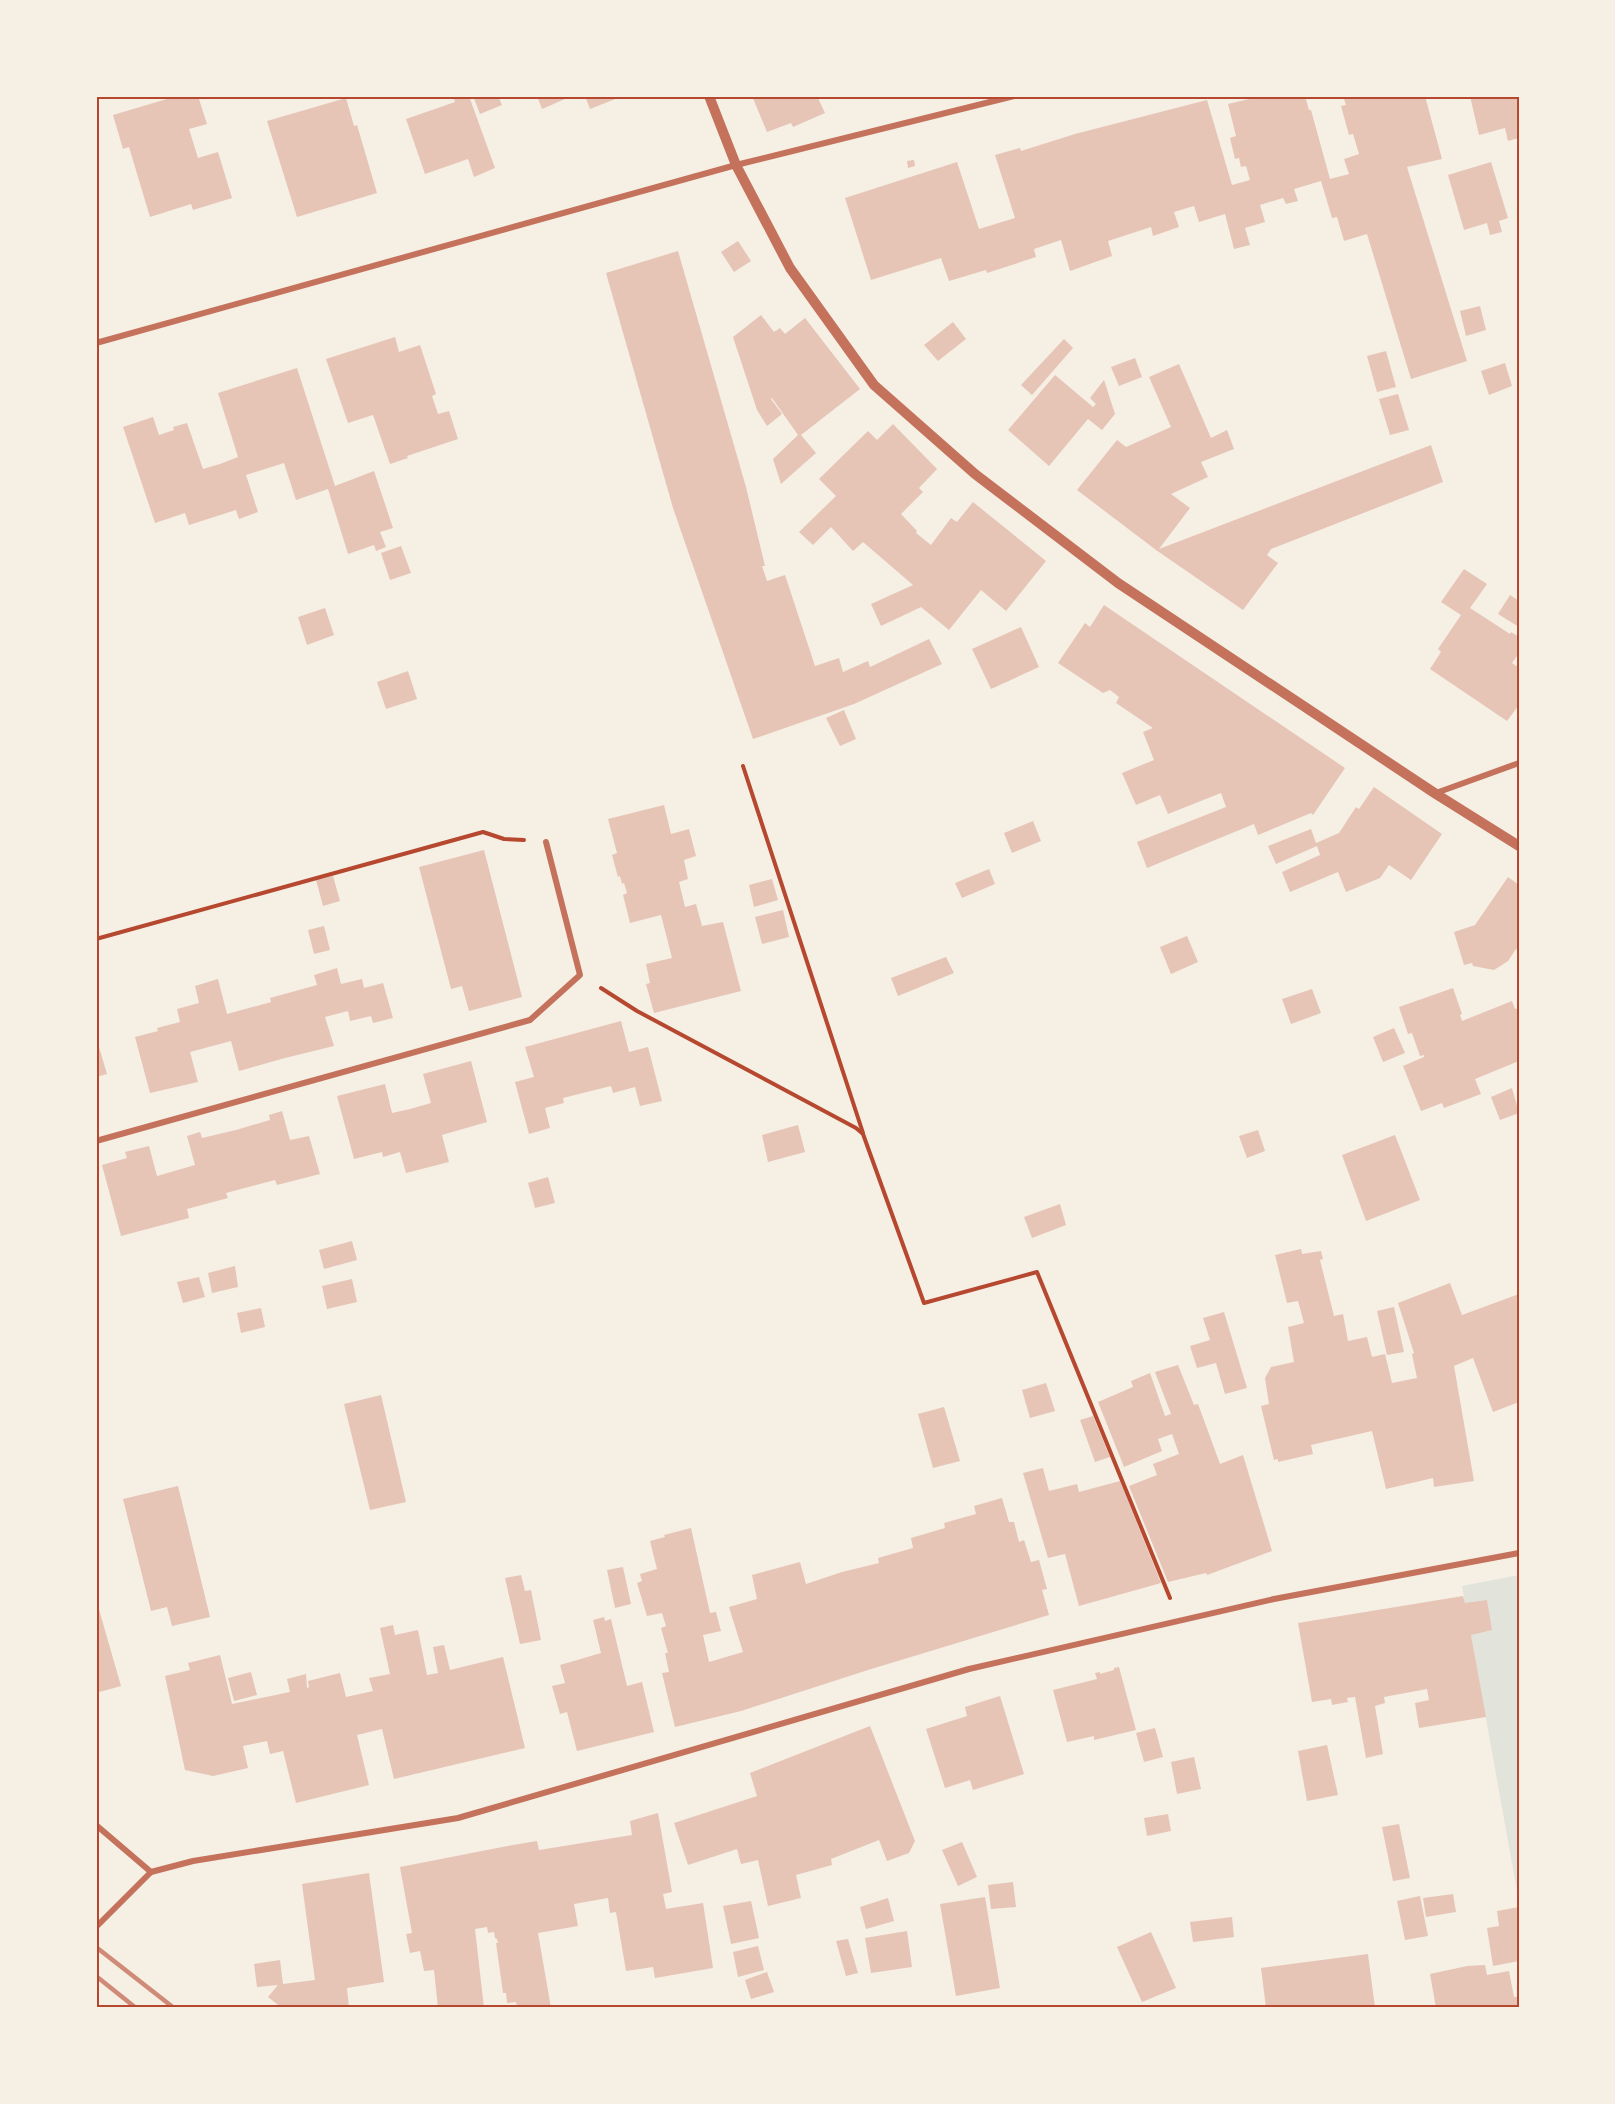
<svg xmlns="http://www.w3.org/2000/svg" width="1615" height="2104" font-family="Overpass,sans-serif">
	<rect width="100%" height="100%" fill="#f6efe4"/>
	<!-- green -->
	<polygon fill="#e2e4dc" points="1519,1575 1519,1902 1462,1586"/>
	<!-- building -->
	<g fill="#e6c5b7">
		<polygon points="177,96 198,96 207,124 189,129 198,158 218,152 232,198 193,210 191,204 150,217 129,147 123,149 113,115"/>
		<polygon points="453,96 469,96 495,168 474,177 468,159 425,174 406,119 455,102"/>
		<polygon points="473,96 498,96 502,105 480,114"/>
		<polygon points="537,96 572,96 542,109"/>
		<polygon points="585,96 623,96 590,109"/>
		<polygon points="752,96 817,96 825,113 793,127 791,123 767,132"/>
		<polygon points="1262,96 1305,96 1309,110 1311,110 1330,179 1349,174 1344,159 1359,154 1353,134 1349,135 1341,106 1346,105 1343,96 1425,96 1442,159 1407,167 1467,361 1411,379 1367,234 1344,241 1337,217 1332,218 1321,181 1294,189 1298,201 1286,204 1283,198 1260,205 1265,222 1245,228 1250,245 1234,249 1225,214 1199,222 1194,206 1174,212 1179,227 1153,236 1151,227 1108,241 1112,256 1070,271 1061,240 1034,249 1036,257 987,273 986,270 949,281 941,258 871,280 845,198 957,162 979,229 1015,218 995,155 1020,148 1021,151 1075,134 1207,100 1232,185 1250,180 1246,166 1241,167 1239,158 1235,159 1230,138 1236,136 1228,104"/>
		<polygon points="1470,96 1519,96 1519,138 1508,141 1505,128 1479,135"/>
		<polygon points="346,98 354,126 357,125 377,193 297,217 267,121"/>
		<polygon points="914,160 915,166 908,168 907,161"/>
		<polygon points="1491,162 1508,218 1499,221 1502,232 1490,235 1487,223 1464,230 1448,175"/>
		<polygon points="738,241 751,261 734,272 721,252"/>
		<polygon points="678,251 746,487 765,566 762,566 767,581 785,575 815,666 839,658 843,672 868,661 870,667 929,639 942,664 854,704 753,739 673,508 606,273"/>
		<polygon points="1480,306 1486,330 1466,336 1460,311"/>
		<polygon points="761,315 774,332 780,328 785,334 805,318 860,389 801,435 816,453 781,484 773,459 798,435 772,398 771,399 782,414 767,426 757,410 733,337"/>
		<polygon points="953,322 966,339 938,361 924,345"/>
		<polygon points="395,337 399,352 420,345 436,394 432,396 438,414 449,411 458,439 407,456 408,458 390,464 373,415 348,423 326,359"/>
		<polygon points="1064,339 1073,348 1032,395 1021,385"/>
		<polygon points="1386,351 1396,387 1377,392 1367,356"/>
		<polygon points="1135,358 1142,377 1119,386 1111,367"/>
		<polygon points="1505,363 1512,386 1489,395 1481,371"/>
		<polygon points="1179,364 1211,438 1227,430 1234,449 1201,462 1208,477 1171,494 1190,508 1159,549 1431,445 1443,482 1271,549 1267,555 1278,563 1243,610 1156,550 1077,490 1117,440 1126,447 1171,427 1149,377"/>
		<polygon points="297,368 335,486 374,471 393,528 380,532 386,547 376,551 374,545 348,554 328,489 296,500 284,463 246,475 258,512 239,519 236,510 189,525 185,513 155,523 123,427 153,417 159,435 174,430 173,427 187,423 203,469 220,464 238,457 218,393"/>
		<polygon points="1055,375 1093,407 1096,404 1090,398 1104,380 1115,414 1102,430 1088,419 1049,466 1008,430"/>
		<polygon points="1398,394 1409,430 1390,435 1379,399"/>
		<polygon points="893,424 937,469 919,488 923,492 901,514 917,531 916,533 931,545 951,518 957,522 973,502 1046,561 1006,611 981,590 949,630 921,607 881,626 871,604 913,585 863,542 853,551 831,527 813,545 799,532 836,496 819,479 868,431 877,440"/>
		<polygon points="401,546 411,573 390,580 381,553"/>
		<polygon points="1464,569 1487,584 1470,608 1510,634 1511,632 1519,637 1519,653 1512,663 1516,666 1519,663 1519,705 1507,721 1430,669 1441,652 1438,649 1461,615 1441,602"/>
		<polygon points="1510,595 1519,601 1519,627 1498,614"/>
		<polygon points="1104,605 1345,768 1313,815 1311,813 1258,835 1254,824 1147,868 1137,842 1226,807 1221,793 1168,814 1160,795 1136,805 1122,773 1154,760 1143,732 1153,728 1116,703 1119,697 1110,690 1103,693 1058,663 1085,623 1090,627"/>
		<polygon points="325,608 334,635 307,645 298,617"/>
		<polygon points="1021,627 1039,667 991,689 972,649"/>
		<polygon points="408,671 417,699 386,709 377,682"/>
		<polygon points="844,710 856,739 840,746 826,718"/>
		<polygon points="1374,787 1442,834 1411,880 1389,865 1380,878 1346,892 1338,872 1290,892 1282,872 1320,855 1317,846 1276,864 1268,846 1311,829 1316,843 1339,833 1356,807 1359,809"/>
		<polygon points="664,805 671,834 689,829 696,856 684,860 688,879 679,882 685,907 696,904 702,926 723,922 741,991 654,1013 646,984 650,983 646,964 672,958 661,915 630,923 623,895 627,893 624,883 622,884 620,876 618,877 612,855 617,853 608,819"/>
		<polygon points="1033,821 1041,841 1012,853 1004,833"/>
		<polygon points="484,850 522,997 469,1011 462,986 451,989 419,867"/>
		<polygon points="989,869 995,884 962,898 955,883"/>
		<polygon points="333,876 340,901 323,906 316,880"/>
		<polygon points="1508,877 1519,885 1519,951 1516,949 1508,961 1494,970 1473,966 1472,963 1464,965 1454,932 1475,925"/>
		<polygon points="772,879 778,900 754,907 749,885"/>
		<polygon points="783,910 789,937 762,944 755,917"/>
		<polygon points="324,926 330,950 314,954 308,930"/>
		<polygon points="1187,936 1198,962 1171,974 1160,947"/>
		<polygon points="946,957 954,973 898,996 891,978"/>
		<polygon points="337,968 341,984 362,979 364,988 383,983 393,1018 373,1023 371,1016 350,1021 348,1011 325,1017 334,1046 285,1058 239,1071 231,1041 190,1052 198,1082 150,1093 135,1037 158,1031 157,1028 180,1022 177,1009 199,1003 195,986 218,979 227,1014 271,1002 270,998 317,985 314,975"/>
		<polygon points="1453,988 1462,1014 1460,1015 1462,1021 1512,1001 1515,1009 1519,1008 1519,1061 1475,1079 1481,1094 1444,1108 1442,1103 1421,1111 1403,1066 1424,1057 1424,1055 1420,1056 1412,1033 1408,1034 1399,1007"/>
		<polygon points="1312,989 1321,1013 1291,1024 1282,999"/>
		<polygon points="621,1021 629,1052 648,1047 662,1101 640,1106 635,1087 613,1093 611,1086 563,1098 564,1103 545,1108 550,1128 529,1134 515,1082 534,1077 525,1047"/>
		<polygon points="1394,1028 1405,1053 1383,1062 1373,1037"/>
		<polygon points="96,1037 107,1074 96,1077"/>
		<polygon points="471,1061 487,1122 442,1135 449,1162 406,1173 400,1152 383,1157 382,1152 354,1159 337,1096 385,1084 392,1113 410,1109 431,1103 423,1074"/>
		<polygon points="1512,1088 1519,1113 1500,1120 1491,1097"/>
		<polygon points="282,1111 290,1140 309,1136 320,1174 277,1185 275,1180 226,1193 228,1198 187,1209 189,1218 121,1236 102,1165 127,1158 125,1152 149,1146 157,1176 195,1165 187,1136 200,1132 202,1138 236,1130 270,1120 269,1115"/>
		<polygon points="798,1125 805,1152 768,1162 762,1135"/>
		<polygon points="1258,1130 1265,1151 1247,1158 1239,1136"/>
		<polygon points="1395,1135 1420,1200 1366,1221 1342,1155"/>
		<polygon points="548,1177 555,1203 535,1208 528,1183"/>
		<polygon points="1060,1204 1066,1225 1032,1238 1024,1217"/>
		<polygon points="352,1241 357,1260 324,1269 319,1250"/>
		<polygon points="1301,1249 1302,1254 1321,1251 1323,1259 1320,1260 1334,1316 1343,1314 1348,1341 1367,1337 1372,1357 1385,1354 1392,1383 1417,1378 1412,1354 1414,1353 1398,1303 1450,1283 1462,1315 1519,1294 1519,1402 1493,1412 1473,1358 1454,1366 1474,1481 1434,1487 1433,1478 1386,1489 1372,1431 1311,1445 1313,1454 1278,1462 1278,1459 1274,1460 1261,1406 1269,1404 1265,1378 1271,1367 1294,1362 1288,1327 1304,1323 1298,1301 1287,1303 1275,1255"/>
		<polygon points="235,1266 238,1287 212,1293 208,1273"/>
		<polygon points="199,1277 205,1297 183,1303 177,1282"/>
		<polygon points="352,1279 357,1302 327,1309 322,1286"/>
		<polygon points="1394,1307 1404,1352 1387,1355 1377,1311"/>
		<polygon points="261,1308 265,1327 241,1333 237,1313"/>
		<polygon points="1224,1312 1247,1388 1225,1394 1216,1363 1197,1368 1190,1346 1210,1340 1203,1318"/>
		<polygon points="1178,1365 1194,1405 1198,1404 1220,1464 1243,1455 1272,1551 1207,1575 1206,1573 1168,1582 1129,1486 1157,1475 1153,1464 1179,1454 1172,1434 1158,1439 1162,1451 1124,1467 1098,1402 1133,1387 1131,1381 1150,1373 1165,1416 1171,1414 1155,1372"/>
		<polygon points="1046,1383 1055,1411 1030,1418 1022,1390"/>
		<polygon points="381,1395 406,1502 370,1510 344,1404"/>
		<polygon points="944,1407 960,1461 933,1468 918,1414"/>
		<polygon points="1093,1416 1110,1457 1095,1462 1080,1420"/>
		<polygon points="1043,1468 1049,1491 1077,1484 1079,1492 1120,1481 1161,1583 1079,1606 1065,1554 1048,1558 1023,1473"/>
		<polygon points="178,1486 210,1617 172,1626 167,1607 151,1611 123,1499"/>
		<polygon points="1002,1498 1009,1522 1014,1522 1019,1542 1024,1540 1031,1562 1039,1560 1047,1589 1042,1590 1049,1615 868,1670 741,1711 675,1727 662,1673 669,1672 665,1653 668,1653 661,1628 666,1626 662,1613 647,1616 637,1583 642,1581 640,1574 657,1569 650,1541 665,1537 664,1535 691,1528 710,1613 716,1612 721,1631 703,1635 709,1662 743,1652 729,1607 757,1599 752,1575 800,1562 806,1584 842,1572 879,1563 878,1558 913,1548 911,1538 945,1528 944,1523 976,1514 974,1506"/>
		<polygon points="623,1567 631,1604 615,1608 607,1570"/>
		<polygon points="521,1575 525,1591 531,1590 541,1640 520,1644 505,1578"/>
		<polygon points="1463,1596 1465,1603 1487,1600 1492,1630 1471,1635 1486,1717 1419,1728 1415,1703 1429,1700 1427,1689 1384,1697 1385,1703 1375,1706 1383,1754 1366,1758 1355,1697 1347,1698 1348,1702 1332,1705 1331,1699 1312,1702 1298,1623"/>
		<polygon points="98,1606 121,1686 96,1693 96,1607"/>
		<polygon points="604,1617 605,1621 611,1619 627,1686 642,1682 654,1732 577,1751 567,1712 560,1714 552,1686 565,1683 560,1665 601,1653 593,1620"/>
		<polygon points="393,1625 395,1635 418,1630 427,1675 438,1673 433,1647 444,1645 450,1670 503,1657 525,1748 394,1779 382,1729 357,1735 369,1785 296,1803 283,1751 270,1754 267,1741 243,1746 248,1768 213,1776 185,1770 165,1676 190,1670 188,1663 220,1655 232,1704 290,1692 287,1679 306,1674 307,1688 309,1687 308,1681 340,1673 346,1697 373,1691 369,1678 390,1674 380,1628"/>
		<polygon points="1119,1667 1136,1730 1094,1740 1094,1736 1067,1742 1053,1690 1097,1679 1095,1673 1100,1672 1100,1674 1114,1670 1114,1668"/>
		<polygon points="251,1672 257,1695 234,1701 228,1678"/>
		<polygon points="1000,1696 1024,1774 973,1790 970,1780 945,1788 926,1729 967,1716 965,1707"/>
		<polygon points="870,1726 915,1841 909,1853 887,1861 879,1840 831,1859 832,1865 796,1875 801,1898 768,1906 758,1860 741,1864 737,1849 688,1865 674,1823 757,1796 750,1773"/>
		<polygon points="1155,1728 1163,1757 1144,1762 1136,1733"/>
		<polygon points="1327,1745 1338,1795 1307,1801 1298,1751"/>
		<polygon points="1194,1757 1201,1789 1177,1794 1171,1762"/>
		<polygon points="658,1813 672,1892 663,1894 666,1909 703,1903 713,1968 655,1978 653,1967 626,1971 616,1912 610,1913 608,1898 574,1904 578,1926 538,1933 551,2008 517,2008 516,2002 507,2003 506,1993 503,1993 496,1943 498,1943 497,1939 495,1938 494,1932 488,1933 487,1927 475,1929 484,2008 438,2008 434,1970 424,1971 420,1951 410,1953 406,1934 412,1933 400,1867 513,1845 537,1841 539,1850 632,1835 630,1821"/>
		<polygon points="1168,1814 1171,1831 1147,1836 1144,1818"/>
		<polygon points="1399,1824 1410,1878 1393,1881 1382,1827"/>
		<polygon points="962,1842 977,1877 958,1886 942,1850"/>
		<polygon points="369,1873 384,1982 347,1988 349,2008 282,2008 268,1997 278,1985 257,1987 254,1964 280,1960 283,1984 315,1980 302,1884"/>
		<polygon points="1013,1882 1016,1907 991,1909 988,1885"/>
		<polygon points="1453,1894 1456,1912 1426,1917 1423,1898"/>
		<polygon points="1420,1896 1428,1936 1405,1940 1397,1901"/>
		<polygon points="985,1897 1000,1988 956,1996 940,1904"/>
		<polygon points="888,1898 894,1921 866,1929 860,1907"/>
		<polygon points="751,1901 759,1938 731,1944 723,1906"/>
		<polygon points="1519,1907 1519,1961 1493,1966 1487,1928 1499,1926 1497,1911"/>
		<polygon points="1232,1917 1234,1937 1193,1942 1190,1922"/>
		<polygon points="907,1931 912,1967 871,1973 865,1938"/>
		<polygon points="1151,1932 1176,1988 1142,2002 1117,1947"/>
		<polygon points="848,1939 858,1973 846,1976 836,1941"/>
		<polygon points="758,1946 764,1970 738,1977 733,1952"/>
		<polygon points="1368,1954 1375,2008 1266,2008 1261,1968"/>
		<polygon points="1485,1965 1487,1975 1509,1971 1514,1997 1517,1997 1519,2008 1436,2008 1430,1974 1467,1966"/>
		<polygon points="767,1972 774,1992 751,1999 745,1980"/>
	</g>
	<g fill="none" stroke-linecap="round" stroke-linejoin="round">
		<!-- path -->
		<g stroke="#b5482f" stroke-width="4">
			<polyline points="743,766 863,1133"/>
			<polyline points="96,939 483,832 504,839 524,840"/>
			<polyline points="601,988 637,1011 856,1128 863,1134 924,1303 1037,1272 1170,1598"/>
		</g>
		<!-- minor -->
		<g stroke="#c5725c" stroke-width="6">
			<polyline points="96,343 736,165 1014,96"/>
			<polyline points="1436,793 1519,763"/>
			<polyline points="96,1141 530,1020 580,975 546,842"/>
			<polyline points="96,1825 151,1872"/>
			<polyline points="96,1927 151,1872 193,1861 458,1818 969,1669 1274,1599 1519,1553"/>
		</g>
		<!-- tertiary -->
		<polyline stroke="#c5725c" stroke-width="10" points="709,96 736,165 790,268 874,385 975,474 1118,583 1436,794 1519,846"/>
		<!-- rail -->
		<g stroke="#cf8b77" stroke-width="4.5">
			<polyline points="96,1947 174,2008"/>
			<polyline points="96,1976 136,2008"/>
		</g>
	</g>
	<!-- border -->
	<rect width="1615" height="2104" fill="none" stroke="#f6efe4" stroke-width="195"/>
	<rect x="98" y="98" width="1420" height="1908" fill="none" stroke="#b5482f" stroke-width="2"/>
</svg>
